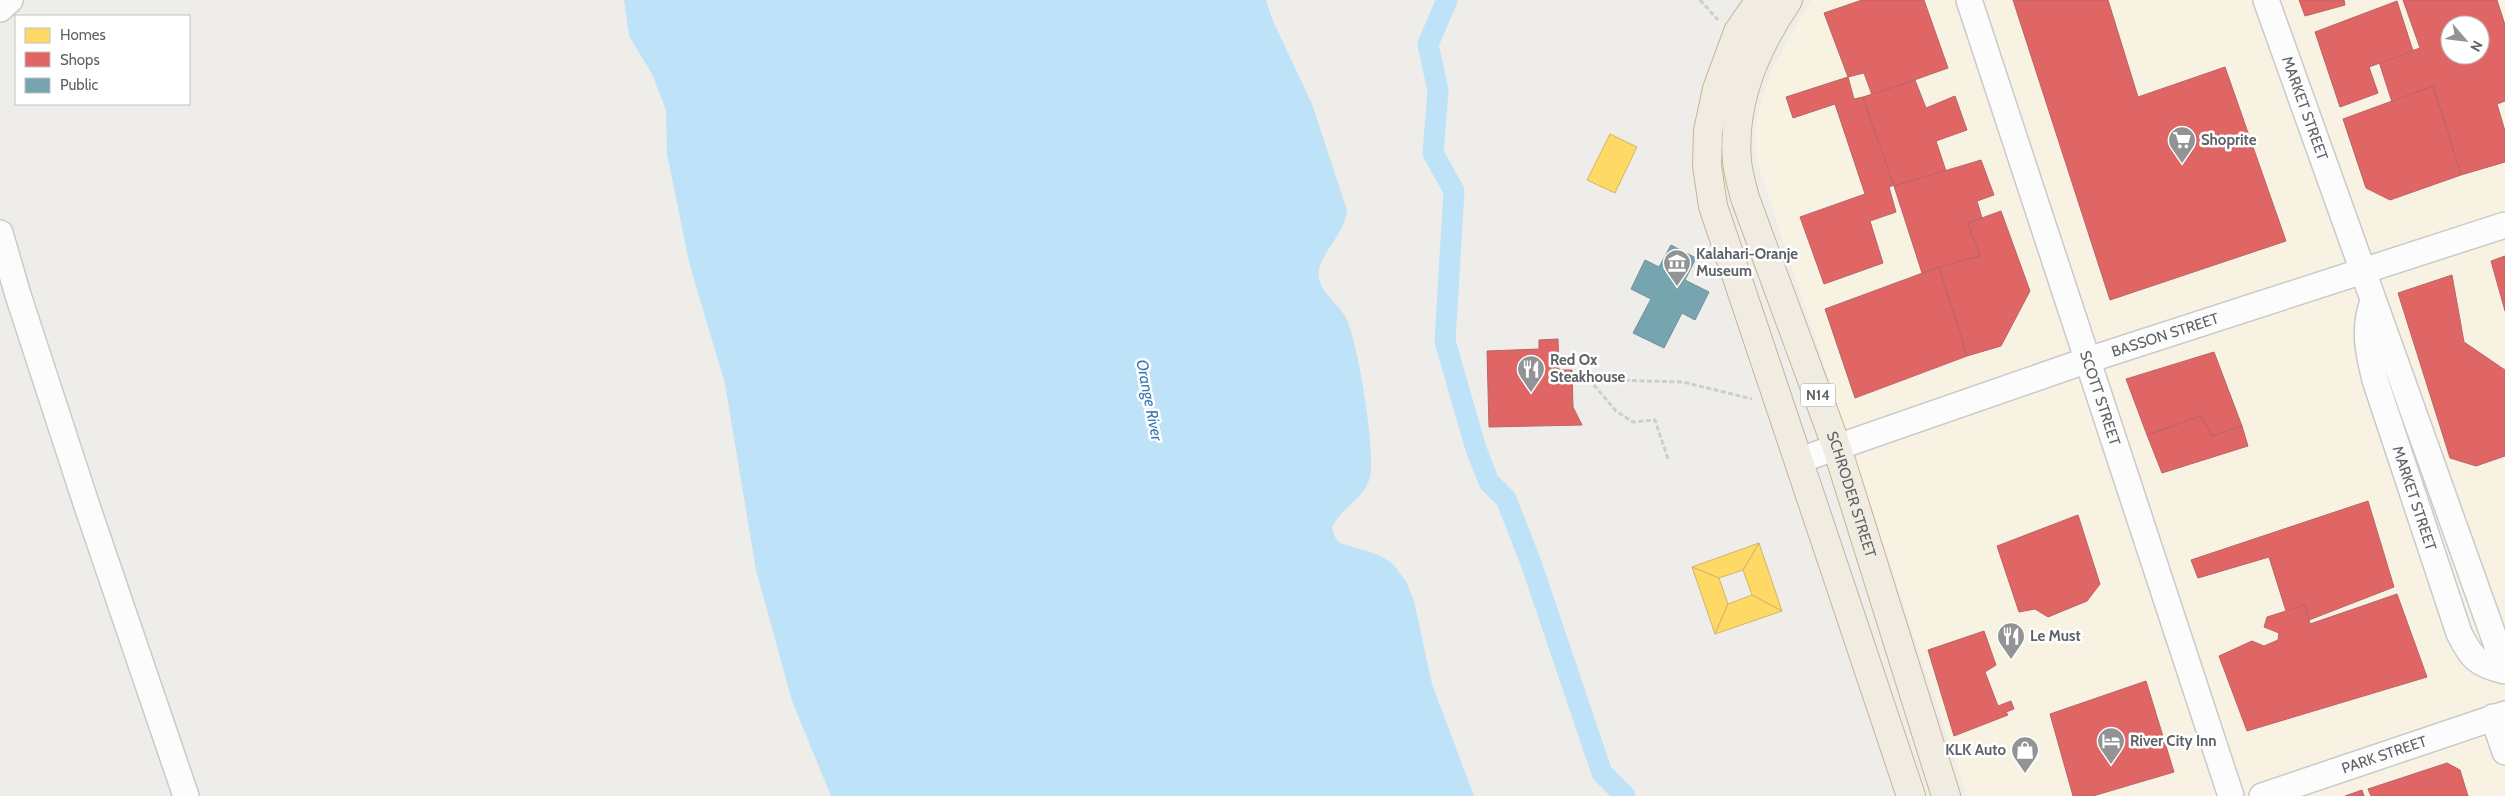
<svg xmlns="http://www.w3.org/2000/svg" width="2505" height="796" font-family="Cabin,sans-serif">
	<rect width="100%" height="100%" fill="#efede9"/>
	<!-- commercial -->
	<path fill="#f8f2e3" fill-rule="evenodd" d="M1811,0H2505V796H1967L1756,158L1755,130L1760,104L1772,69ZM2450,25H2480V55H2450Z"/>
	<!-- water -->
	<path fill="#bee2f8" d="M624,0H1266L1273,21L1312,104L1347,210C1344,238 1315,256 1319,279C1322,293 1338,304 1345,316C1358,339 1376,453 1370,477C1365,499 1340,508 1332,528L1335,537L1340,543L1379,555L1393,564L1407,583L1414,601L1432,684L1474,796H831L792,701L756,570L725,384L689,262L667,154L666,110L652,74L629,36Z"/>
	<!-- homes -->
	<g fill="#ffd966" stroke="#cfb667">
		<polygon points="1610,134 1637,147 1615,193 1587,180"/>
		<polygon points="1759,543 1782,611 1752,595 1743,570"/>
		<polygon points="1759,543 1743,570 1719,578 1692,567"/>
		<polygon points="1692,567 1719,578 1728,604 1715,634"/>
		<polygon points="1752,595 1782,611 1715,634 1728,604"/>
	</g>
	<!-- shops -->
	<g fill="#e06666" stroke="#b96567" fill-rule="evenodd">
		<polygon points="1862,0 1924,0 1948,68 1872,95 1864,73 1848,77 1824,13"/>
		<polygon points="2013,0 2108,0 2138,97 2225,67 2286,241 2110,300"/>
		<polygon points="2299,0 2344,0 2345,5 2305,16"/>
		<path d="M2403,0H2497L2505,25V101L2497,104L2505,131V162L2461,175L2433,86L2392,102L2379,62L2420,48ZM2450,25H2480V55H2450Z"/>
		<polygon points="2397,1 2413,51 2369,67 2378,93 2340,107 2315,32"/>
		<polygon points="1848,77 1854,99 1863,97 1894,185 1889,187 1896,212 1870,221 1883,263 1824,284 1800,217 1865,194 1835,104 1793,118 1786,97"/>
		<polygon points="1915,80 1926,108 1955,96 1967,130 1936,141 1946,171 1894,186 1863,97"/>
		<polygon points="2433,86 2461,175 2390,200 2366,188 2343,119"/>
		<polygon points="1981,160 1994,195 1977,201 1982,218 1968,223 1980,256 1922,273 1894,186"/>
		<polygon points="2001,211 2030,291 2001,346 1967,356 1939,267 1980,256 1968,223"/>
		<polygon points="2505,256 2505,311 2491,261"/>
		<polygon points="1939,267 1967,356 1855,398 1825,309"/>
		<polygon points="2452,275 2464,342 2505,370 2505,456 2476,466 2450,458 2398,293"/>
		<polygon points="1558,339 1559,370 1572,370 1573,407 1582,425 1489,427 1487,351 1539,349 1539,340"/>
		<polygon points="2214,352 2242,426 2212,436 2201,416 2147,435 2126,379"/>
		<polygon points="2201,416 2212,436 2242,426 2248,446 2162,473 2147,435"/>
		<polygon points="2368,501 2394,587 2309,620 2305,605 2286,611 2269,557 2198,578 2191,560"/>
		<polygon points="2078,515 2100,584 2087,601 2048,617 2035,609 2019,612 1997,546"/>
		<polygon points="2397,594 2427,677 2247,731 2219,656 2252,641 2264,646 2278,640 2279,633 2264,627 2267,617 2305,605 2310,624"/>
		<polygon points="1984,631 1996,665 1985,672 1998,706 2011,701 2014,709 2006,712 2008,715 1954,736 1928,650"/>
		<polygon points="2146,681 2174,772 2093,796 2073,796 2050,714"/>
		<polygon points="2447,763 2460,770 2468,796 2371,796 2368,789"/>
		<polygon points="2362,790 2364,796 2345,796"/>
	</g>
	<!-- public -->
	<polygon fill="#76a5af" stroke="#6f919a" points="1671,245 1696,258 1685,280 1709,292 1695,320 1682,313 1664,348 1633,333 1651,299 1631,289 1645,260 1659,267"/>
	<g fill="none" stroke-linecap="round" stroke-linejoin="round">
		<!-- canal -->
		<polyline stroke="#bee2f8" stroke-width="21" points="1447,0 1428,44 1438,91 1433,153 1454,191 1445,341 1476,449 1489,482 1506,499 1531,563 1602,773 1625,796"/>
		<!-- minor casing -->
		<g stroke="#cacaca" stroke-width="28">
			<g id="minor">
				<path id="s1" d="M1969,0L2231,796"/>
				<path id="s2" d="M2266,0L2505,668"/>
				<polyline points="0,9 10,0"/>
				<polyline points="0,233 18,295 87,506 186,796"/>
				<path id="s3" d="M2373,301C2363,329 2368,352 2375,380L2459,633C2471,658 2478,665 2505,671"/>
				<path id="s4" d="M1800,460L2088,360L2505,225"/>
				<polyline points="2493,717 2505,752"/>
				<path id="s5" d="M2262,796L2505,714"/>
			</g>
		</g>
		<!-- highway casing -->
		<g stroke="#c7b595" stroke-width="30">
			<g id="highway">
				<polyline points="1760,0 1738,32 1717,89 1708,131 1707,166 1713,206 1911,796"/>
				<path id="s6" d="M1788,0C1756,47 1732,103 1737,161C1738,173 1742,186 1745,198L1837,448L1946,796"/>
			</g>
		</g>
		<!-- path -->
		<g stroke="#cbcfcb" stroke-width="3" stroke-dasharray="5 2.5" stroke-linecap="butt">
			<polyline points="1700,0 1718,20"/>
			<polyline points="1572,379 1683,382 1752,399"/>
			<polyline points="1589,379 1616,411 1633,422 1655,420 1668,459"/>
		</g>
		<!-- minor -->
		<use href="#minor" stroke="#fdfcfc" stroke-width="25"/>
		<!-- highway -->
		<use href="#highway" stroke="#f1ece2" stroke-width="28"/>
	</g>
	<!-- icons -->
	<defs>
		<g id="supermarket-pin" transform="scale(1.4375)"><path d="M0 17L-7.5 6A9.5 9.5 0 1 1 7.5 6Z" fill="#919395" stroke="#fff"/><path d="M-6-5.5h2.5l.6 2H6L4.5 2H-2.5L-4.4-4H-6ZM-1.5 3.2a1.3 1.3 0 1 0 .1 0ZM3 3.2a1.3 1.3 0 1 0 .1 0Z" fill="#fff"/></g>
		<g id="museum-pin" transform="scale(1.4375)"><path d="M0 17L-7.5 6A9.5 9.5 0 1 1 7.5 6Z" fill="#919395" stroke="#fff"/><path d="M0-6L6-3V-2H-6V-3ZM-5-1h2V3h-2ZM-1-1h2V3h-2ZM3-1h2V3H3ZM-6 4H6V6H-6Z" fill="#fff"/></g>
		<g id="restaurant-pin" transform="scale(1.4375)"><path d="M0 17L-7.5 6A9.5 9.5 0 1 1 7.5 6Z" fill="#919395" stroke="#fff"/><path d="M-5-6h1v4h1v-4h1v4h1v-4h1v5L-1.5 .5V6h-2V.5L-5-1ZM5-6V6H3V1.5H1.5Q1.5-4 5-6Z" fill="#fff"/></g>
		<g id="hotel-pin" transform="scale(1.4375)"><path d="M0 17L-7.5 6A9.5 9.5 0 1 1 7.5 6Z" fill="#919395" stroke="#fff"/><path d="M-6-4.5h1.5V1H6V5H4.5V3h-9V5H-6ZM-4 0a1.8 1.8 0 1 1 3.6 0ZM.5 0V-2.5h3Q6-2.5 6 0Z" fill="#fff"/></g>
		<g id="shop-pin" transform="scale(1.4375)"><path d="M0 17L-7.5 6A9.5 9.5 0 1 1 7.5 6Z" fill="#919395" stroke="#fff"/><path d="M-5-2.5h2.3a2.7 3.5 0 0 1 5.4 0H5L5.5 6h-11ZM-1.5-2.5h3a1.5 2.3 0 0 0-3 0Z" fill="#fff"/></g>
	</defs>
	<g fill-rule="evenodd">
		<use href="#supermarket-pin" x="2182" y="140"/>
		<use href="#museum-pin" x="1677" y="263"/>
		<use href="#restaurant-pin" x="1531" y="369"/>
		<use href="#restaurant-pin" x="2011" y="636"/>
		<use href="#hotel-pin" x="2111" y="741"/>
		<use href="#shop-pin" x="2025" y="750"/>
	</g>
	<g text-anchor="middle" stroke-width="5" stroke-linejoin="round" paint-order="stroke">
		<!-- shield labels -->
		<rect fill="#fff" stroke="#8e9295" stroke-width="1" x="1800.5" y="383.5" width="35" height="23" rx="4"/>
		<g font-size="14" font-weight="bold" fill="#5e6368">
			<text x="1818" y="400">N14</text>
		</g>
		<!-- street labels -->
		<g font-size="15" fill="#5e6368" stroke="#fff">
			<text dy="5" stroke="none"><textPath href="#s2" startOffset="115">MARKET STREET</textPath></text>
			<text dy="5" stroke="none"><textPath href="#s4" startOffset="386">BASSON STREET</textPath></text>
			<text dy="5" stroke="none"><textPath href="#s1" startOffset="419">SCOTT STREET</textPath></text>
			<text dy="5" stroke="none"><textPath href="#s6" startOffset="525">SCHRODER STREET</textPath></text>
			<text dy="5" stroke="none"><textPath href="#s3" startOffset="205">MARKET STREET</textPath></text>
			<text dy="5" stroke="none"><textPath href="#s5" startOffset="129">PARK STREET</textPath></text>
		</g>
		<!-- poi labels -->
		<g font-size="15" font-weight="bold" fill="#5e6368" stroke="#fff" text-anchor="start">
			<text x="2201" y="145">Shoprite</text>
			<text x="1696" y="259">Kalahari-Oranje<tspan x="1696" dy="17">Museum</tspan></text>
			<text x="1550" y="365">Red Ox<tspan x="1550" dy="17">Steakhouse</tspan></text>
			<text x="2030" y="641">Le Must</text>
			<text x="2130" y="746">River City Inn</text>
			<text x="2006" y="755" text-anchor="end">KLK Auto</text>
		</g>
		<!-- water labels -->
		<g font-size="16" font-style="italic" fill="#3a79b1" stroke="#fff">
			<text transform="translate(1150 400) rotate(79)" y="6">Orange River</text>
		</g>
	</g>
	<!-- legend -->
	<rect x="15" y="15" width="175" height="90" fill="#ffffff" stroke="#bfc1c3"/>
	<rect x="25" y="28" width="25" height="15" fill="#ffd966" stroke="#bfc1c3"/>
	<text x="60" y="40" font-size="15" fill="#5e6368">Homes</text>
	<rect x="25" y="52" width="25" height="15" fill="#e06666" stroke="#bfc1c3"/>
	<text x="60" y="65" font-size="15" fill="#5e6368">Shops</text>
	<rect x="25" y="78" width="25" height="15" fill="#76a5af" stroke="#bfc1c3"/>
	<text x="60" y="90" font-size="15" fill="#5e6368">Public</text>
	<!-- north arrow -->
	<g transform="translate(2465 40) rotate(118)"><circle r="24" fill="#ffffff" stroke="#bfc1c3"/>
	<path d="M0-4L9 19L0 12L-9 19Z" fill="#919395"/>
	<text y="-8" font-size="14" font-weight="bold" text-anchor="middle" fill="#5e6368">N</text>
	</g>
</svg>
